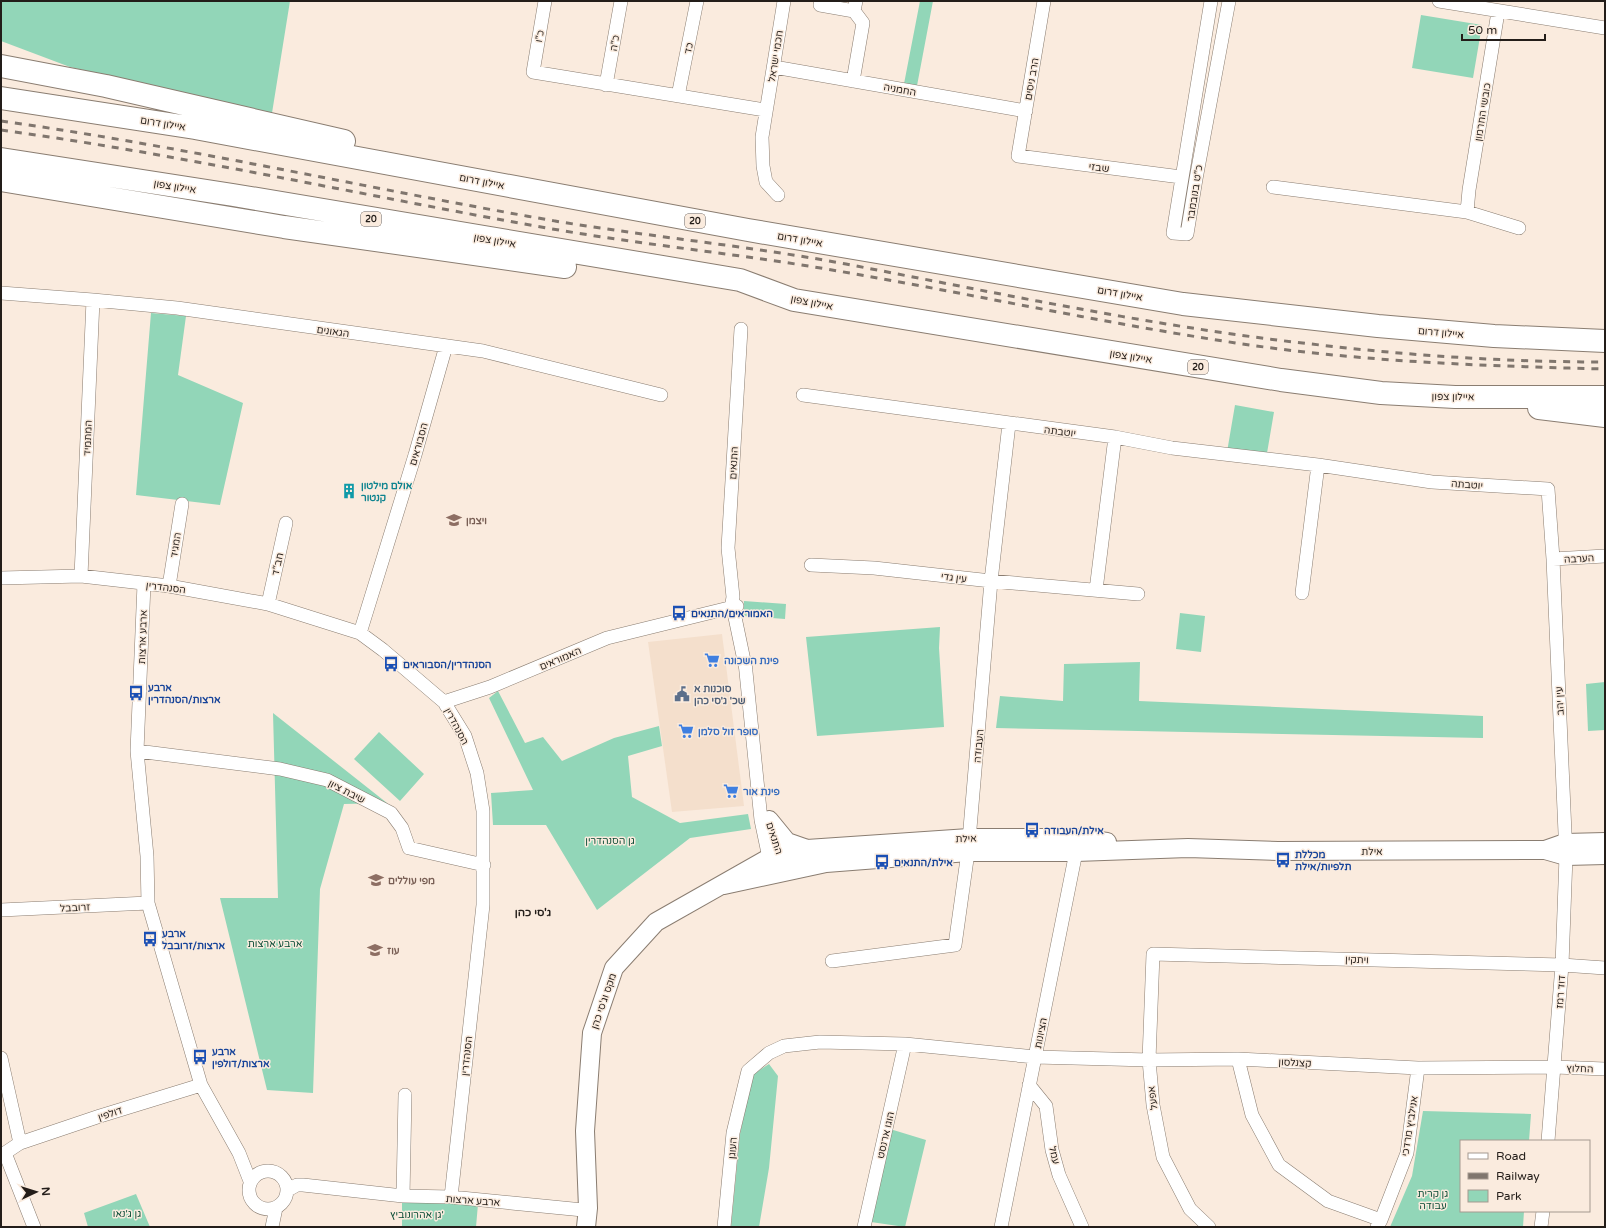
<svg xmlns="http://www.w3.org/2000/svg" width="1606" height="1228" viewBox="0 0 1606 1228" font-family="'Varela Round','Noto Sans Hebrew',sans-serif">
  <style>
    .built { fill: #f4dfcc }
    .green { fill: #92d6b8 }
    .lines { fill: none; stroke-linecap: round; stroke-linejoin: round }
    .street-casing { stroke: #8a7d71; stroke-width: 14 }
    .secondary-casing { stroke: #8a7d71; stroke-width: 20 }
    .highway-casing { stroke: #8a7d71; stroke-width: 24 }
    .street { stroke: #fff; stroke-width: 13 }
    .secondary { stroke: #fff; stroke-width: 18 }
    .highway { stroke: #fff; stroke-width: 22 }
    .rail { stroke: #80766e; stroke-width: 3; stroke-dasharray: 7 7; stroke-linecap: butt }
    .labels { text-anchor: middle; stroke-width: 3; stroke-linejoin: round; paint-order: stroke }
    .shield { fill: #faebde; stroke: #645b54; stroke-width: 1 }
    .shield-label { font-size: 9px; font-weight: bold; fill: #231d19 }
    .street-label { font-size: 10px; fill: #231d19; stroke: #faebde }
    .culture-label { font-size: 10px; font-weight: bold; fill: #0d838f; stroke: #faebde; text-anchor: start }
    .education-label { font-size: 10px; font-weight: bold; fill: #785e54; stroke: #faebde; text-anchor: start }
    .transit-label { font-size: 10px; font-weight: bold; fill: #164399; stroke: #faebde; text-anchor: start }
    .shop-label { font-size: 10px; font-weight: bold; fill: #366cbe; stroke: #faebde; text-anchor: start }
    .service-label { font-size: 10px; font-weight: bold; fill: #4e5e75; stroke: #faebde; text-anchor: start }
    .park-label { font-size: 10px; fill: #074a34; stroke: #faebde }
    .neighbourhood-label { font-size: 11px; font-weight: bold; fill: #231d19; stroke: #faebde }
  </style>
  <rect width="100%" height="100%" fill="#faebde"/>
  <!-- built -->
  <path class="built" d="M 722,634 L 744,806 L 672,812 L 648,642 Z"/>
  <!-- green -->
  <path class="green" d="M 1,1 L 290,1 L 272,113 L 70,67 L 1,41 Z
    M 920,1 L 933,1 L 916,91 L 903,89 Z
    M 1421,15 L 1482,25 L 1473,78 L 1412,68 Z
    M 151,313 L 186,316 L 178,375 L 243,403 L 220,505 L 136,495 Z
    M 1235,405 L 1274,412 L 1266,459 L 1227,452 Z
    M 744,601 L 786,604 L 785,619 L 743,616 Z
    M 1180,613 L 1205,616 L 1201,652 L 1176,649 Z
    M 940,627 L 939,648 L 944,727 L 817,736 L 806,637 Z
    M 1140,662 L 1139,701 L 1483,716 L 1483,738 L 996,728 L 1000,696 L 1063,701 L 1064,664 Z
    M 1605,682 L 1605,730 L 1588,731 L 1586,684 Z
    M 498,691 L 525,743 L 543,737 L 562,761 L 614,738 L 659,726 L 662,746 L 628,756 L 632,797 L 680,823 L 748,814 L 751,829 L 690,838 L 597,910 L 546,825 L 493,825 L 491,793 L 533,790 L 489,698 Z
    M 273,713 L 387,803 L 344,804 L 320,889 L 313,1093 L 267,1090 L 220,898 L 278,898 Z
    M 379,732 L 424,774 L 400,801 L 354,759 Z
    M 769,1064 L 778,1076 L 769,1168 L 759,1227 L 731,1227 L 740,1134 L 752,1075 Z
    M 1423,1111 L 1531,1114 L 1529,1141 L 1461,1141 L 1461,1211 L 1524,1211 L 1523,1227 L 1390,1227 L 1412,1176 Z
    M 890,1129 L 926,1140 L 905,1227 L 871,1222 Z
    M 136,1194 L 150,1227 L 88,1227 L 84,1213 Z
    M 402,1201 L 478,1204 L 476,1227 L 402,1227 Z"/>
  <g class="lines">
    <!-- street casing -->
    <g class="street-casing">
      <path id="street" d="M 545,1 L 533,72 L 765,110
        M 821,1 L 820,5 L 854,11
        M 1044,1 L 1018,156 L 1181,177
        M 1211,1 L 1173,233 L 1187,234 L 1196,179 L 1229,1
        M 1439,1 L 1605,28
        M 774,67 L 1026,111
        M 853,81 L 863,23 L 854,11 L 856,1
        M 606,85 L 621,1
        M 678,96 L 697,1
        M 1273,187 L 1467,212 L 1519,228
        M 778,195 L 766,182 L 763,166 L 762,137 L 784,1
        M 1467,212 L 1469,190 L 1498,12
        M 1,293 L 93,300 L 177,308 L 483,351 L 661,395
        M 741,329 L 728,548 L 733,597 L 732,603 L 746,670
        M 803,395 L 1115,437 L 1172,448 L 1318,465 L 1432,482 L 1548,489 L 1553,559 L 1566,856 L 1562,965 L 1548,1141
        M 1553,559 L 1605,556
        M 811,565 L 874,568 L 991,581 L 1138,594
        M 81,576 L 93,300
        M 1,578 L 81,576 L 169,586 L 268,604 L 360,633 L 383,650 L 444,702 L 465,736 L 477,773 L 483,811 L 483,905 L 451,1197
        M 144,584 L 137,751 L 147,856 L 148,903 L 201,1085 L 239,1153 L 250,1181
        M 169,586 L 182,504
        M 1096,590 L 1115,437
        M 1302,593 L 1318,465
        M 268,604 L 286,523
        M 360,633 L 415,455 L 446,346
        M 745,662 L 761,820 L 769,858 L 775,864
        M 444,702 L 490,687 L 607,638 L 737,606
        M 137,751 L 280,769 L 327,780 L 391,813 L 402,828 L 409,848 L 484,865
        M 1,910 L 148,903
        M 832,961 L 955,945 L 968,852 L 991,581 L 1009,424
        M 1,1058 L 20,1143
        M 1238,1059 L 1252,1115 L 1279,1165 L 1328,1201 L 1381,1220
        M 1029,1085 L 1046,1106 L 1052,1150 L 1059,1175 L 1082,1227
        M249 1190a19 19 0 1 1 38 0a19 19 0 1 1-38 0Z
        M 288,1190 L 297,1185 L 303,1185 L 403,1196 L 451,1197 L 583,1210 L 588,1208
        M 403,1196 L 405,1095
        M 34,1227 L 5,1153 L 20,1143 L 100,1116 L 201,1085
        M 272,1227 L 276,1208
        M 724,1227 L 733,1133 L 748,1071 L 769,1053 L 784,1046 L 820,1042 L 905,1044 L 1035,1057 L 1149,1060 L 1238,1059 L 1418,1068 L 1555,1067 L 1605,1069
        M 864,1227 L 905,1044
        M 1001,1227 L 1076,852 L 1076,844
        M 1209,1227 L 1190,1209 L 1163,1157 L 1153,1105 L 1149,1060 L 1153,954 L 1562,965 L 1605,968
        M 1377,1227 L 1381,1220 L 1407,1153 L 1418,1068
        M 1541,1227 L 1543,1211"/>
    </g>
    <!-- secondary casing -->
    <g class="secondary-casing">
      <path id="secondary" d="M 769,820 L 787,842 L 807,849
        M 1545,850 L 1565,843 L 1605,842
        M 724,885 L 826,863 L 968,852 L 1076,852 L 1188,848 L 1278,851 L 1545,850 L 1566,856 L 1605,855
        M 586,1227 L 588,1208 L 585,1131 L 592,1033 L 614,968 L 656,922 L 769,858 L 807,849 L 969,838 L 1076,838 L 1107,842"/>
    </g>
    <!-- highway casing -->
    <g class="highway-casing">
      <path id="highway" d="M 1,66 L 106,86 L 344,141
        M 1,98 L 195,128 L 748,230 L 1183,304 L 1378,326 L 1494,336 L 1605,341
        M 1,159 L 233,195 L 740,280 L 794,300 L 1281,380 L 1381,393 L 1455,397 L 1605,397
        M 1,180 L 284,227 L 565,267
        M 1539,408 L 1605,416"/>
    </g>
    <!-- street -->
    <use href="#street" class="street"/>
    <!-- secondary -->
    <use href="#secondary" class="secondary"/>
    <!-- highway -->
    <use href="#highway" class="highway"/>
    <!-- rail -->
    <path class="rail" d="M 1,121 C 187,147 370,189 555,221 C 652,237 749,246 846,264 C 1003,294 1161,328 1320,345 C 1415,356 1510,362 1605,362
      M 1,130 C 184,155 365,196 547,228 C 643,245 741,254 838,271 C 966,293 1094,321 1223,341 C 1349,361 1477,366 1605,369"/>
  </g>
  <!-- icons -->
  <defs>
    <g id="building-bare" transform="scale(1.2)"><path d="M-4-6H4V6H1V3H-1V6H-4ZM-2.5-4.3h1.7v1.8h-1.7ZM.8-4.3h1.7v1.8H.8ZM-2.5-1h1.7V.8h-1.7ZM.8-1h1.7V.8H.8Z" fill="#0f9aa8" stroke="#faebde" stroke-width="2.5" paint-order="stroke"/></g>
    <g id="school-bare" transform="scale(1.2)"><path d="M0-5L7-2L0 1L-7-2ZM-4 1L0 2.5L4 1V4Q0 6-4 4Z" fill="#8d6e63" stroke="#faebde" stroke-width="2.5" paint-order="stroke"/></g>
    <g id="bus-bare" transform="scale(1.2)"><path d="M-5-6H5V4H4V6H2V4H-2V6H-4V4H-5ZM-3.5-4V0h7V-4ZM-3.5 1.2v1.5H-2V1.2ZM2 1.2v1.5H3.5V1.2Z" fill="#1a4fb4" stroke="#faebde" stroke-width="2.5" paint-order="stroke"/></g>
    <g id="supermarket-bare" transform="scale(1.2)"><path d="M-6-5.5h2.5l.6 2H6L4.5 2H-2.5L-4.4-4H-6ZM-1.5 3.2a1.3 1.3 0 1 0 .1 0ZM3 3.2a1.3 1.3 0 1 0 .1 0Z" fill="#3f7fe0" stroke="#faebde" stroke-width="2.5" paint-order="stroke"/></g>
    <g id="civic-bare" transform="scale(1.2)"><path d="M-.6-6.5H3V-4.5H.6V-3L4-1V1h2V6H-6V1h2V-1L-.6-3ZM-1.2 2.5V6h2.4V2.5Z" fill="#5c6f8a" stroke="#faebde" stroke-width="2.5" paint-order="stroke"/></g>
  </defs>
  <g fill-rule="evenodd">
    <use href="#building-bare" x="349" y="491"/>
    <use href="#school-bare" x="454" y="520"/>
    <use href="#bus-bare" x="679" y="613"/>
    <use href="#supermarket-bare" x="712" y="660"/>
    <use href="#bus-bare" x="391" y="664"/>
    <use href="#bus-bare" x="136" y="693"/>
    <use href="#civic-bare" x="682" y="694"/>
    <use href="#supermarket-bare" x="686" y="731"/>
    <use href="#supermarket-bare" x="731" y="791"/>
    <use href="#bus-bare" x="1032" y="830"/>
    <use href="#bus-bare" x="1283" y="860"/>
    <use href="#bus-bare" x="882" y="862"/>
    <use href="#school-bare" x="376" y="880"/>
    <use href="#bus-bare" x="150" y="939"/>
    <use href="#school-bare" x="375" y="950"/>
    <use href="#bus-bare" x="200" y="1057"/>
  </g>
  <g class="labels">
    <!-- shield labels -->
    <g class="shield">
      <rect x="361" y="212" width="20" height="14" rx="3"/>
      <rect x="685" y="214" width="20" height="14" rx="3"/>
      <rect x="1188" y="360" width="20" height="14" rx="3"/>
    </g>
    <g class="shield-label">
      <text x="371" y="222">20</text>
      <text x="695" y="224">20</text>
      <text x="1198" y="370">20</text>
    </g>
    <!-- street labels -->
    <g class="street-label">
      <text transform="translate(539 36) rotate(-80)" y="4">כ"ו</text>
      <text transform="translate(614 43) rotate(-80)" y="4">כ"ה</text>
      <text transform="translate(688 48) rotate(-79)" y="4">כד</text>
      <text transform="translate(775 56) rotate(-81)" y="4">חכמי ישראל</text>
      <text transform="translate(1031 79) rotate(-80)" y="4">הרב ניסים</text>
      <text transform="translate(900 89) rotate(10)" y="4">החמניה</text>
      <text transform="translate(1482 112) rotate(-81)" y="4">כובשי החרמון</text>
      <text transform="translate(163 123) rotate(9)" y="4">איילון דרום</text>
      <text transform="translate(1099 167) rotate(7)" y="4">שבזי</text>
      <text transform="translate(482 181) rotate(11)" y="4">איילון דרום</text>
      <text transform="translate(175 186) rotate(9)" y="4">איילון צפון</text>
      <text transform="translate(1194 193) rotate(-81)" y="4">כ"ט בנובמבר</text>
      <text transform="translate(800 239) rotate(10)" y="4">איילון דרום</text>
      <text transform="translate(495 240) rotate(10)" y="4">איילון צפון</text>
      <text transform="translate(1120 293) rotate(10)" y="4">איילון דרום</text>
      <text transform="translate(812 302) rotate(11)" y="4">איילון צפון</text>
      <text transform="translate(333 331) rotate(8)" y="4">הגאונים</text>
      <text transform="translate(1441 332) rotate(5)" y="4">איילון דרום</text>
      <text transform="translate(1131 356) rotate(9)" y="4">איילון צפון</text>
      <text transform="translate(1453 396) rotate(1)" y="4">איילון צפון</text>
      <text transform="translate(1060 431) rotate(7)" y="4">יוטבתה</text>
      <text transform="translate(87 438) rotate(-88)" y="4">המתמיד</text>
      <text transform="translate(418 444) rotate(-74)" y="4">הסבוראים</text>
      <text transform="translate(733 463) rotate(-87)" y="4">התנאים</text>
      <text transform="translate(1467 484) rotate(4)" y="4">יוטבתה</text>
      <text transform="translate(175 545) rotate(-81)" y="4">המגיד</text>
      <text transform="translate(1579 558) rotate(-3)" y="4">הערבה</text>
      <text transform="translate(277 564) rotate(-77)" y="4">חב"ד</text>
      <text transform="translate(954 577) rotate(7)" y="4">עין גדי</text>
      <text transform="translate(166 587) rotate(7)" y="4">הסנהדרין</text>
      <text transform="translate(142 637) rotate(-88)" y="4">ארבע ארצות</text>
      <text transform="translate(560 658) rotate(-23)" y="4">האמוראים</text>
      <text transform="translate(1559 701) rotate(-93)" y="4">עין יהב</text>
      <text transform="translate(457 726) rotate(62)" y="4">הסנהדרין</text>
      <text transform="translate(978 746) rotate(-85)" y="4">העבודה</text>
      <text transform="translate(347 791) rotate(27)" y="4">שיבת ציון</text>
      <text transform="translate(775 838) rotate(72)" y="4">התנאים</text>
      <text transform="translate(966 838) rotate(-2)" y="4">אילת</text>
      <text x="1372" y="855">אילת</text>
      <text transform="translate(75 907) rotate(-3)" y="4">זרובבל</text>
      <text transform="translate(1357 959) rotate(2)" y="4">ויתקין</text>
      <text transform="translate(1560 992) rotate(-86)" y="4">דוד רמז</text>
      <text transform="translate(603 1001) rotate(-71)" y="4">מקס וג'סי כהן</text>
      <text transform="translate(1040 1033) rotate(-79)" y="4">הציונות</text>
      <text transform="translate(466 1056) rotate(-84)" y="4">הסנהדרין</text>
      <text transform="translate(1295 1062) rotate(3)" y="4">קצנלסון</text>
      <text transform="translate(1580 1068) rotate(2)" y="4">החלוץ</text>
      <text transform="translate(1152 1098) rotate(-97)" y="4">אפעל</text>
      <text transform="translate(110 1113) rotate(-18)" y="4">דולפין</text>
      <text transform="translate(1409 1126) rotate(-81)" y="4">אנילביץ מרדכי</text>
      <text transform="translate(885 1135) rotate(-77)" y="4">הוגו ארנסט</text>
      <text transform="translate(732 1148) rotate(-85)" y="4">העוגן</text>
      <text transform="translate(1055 1155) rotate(76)" y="4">עמל</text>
      <text transform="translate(473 1200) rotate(4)" y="4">ארבע ארצות</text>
    </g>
    <!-- culture labels -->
    <g class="culture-label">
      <text x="361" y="489">אולם מילטון<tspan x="361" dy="12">קנטור</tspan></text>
    </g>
    <!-- education labels -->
    <g class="education-label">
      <text x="466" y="524">ויצמן</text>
      <text x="388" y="884">מפי עוללים</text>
      <text x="387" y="954">עוז</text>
    </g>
    <!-- transit labels -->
    <g class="transit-label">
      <text x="691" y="617">האמוראים/התנאים</text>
      <text x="403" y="668">הסנהדרין/הסבוראים</text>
      <text x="148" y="691">ארבע<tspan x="148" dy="12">ארצות/הסנהדרין</tspan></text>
      <text x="1044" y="834">אילת/העבודה</text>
      <text x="1295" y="858">מכללת<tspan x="1295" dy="12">תלפיות/אילת</tspan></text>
      <text x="894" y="866">אילת/התנאים</text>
      <text x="162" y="937">ארבע<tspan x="162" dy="12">ארצות/זרובבל</tspan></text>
      <text x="212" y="1055">ארבע<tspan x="212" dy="12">ארצות/דולפין</tspan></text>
    </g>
    <!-- shop labels -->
    <g class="shop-label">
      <text x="724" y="664">פינת השכונה</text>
      <text x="698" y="735">סופר זול סלמן</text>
      <text x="743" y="795">פינת אור</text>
    </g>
    <!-- service labels -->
    <g class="service-label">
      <text x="694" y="692">סוכנות א<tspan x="694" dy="12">שכ' ג'סי כהן</tspan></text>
    </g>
    <!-- park labels -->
    <g class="park-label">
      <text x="610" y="844">גן הסנהדרין</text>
      <text x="275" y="947">ארבע ארצות</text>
      <text x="1433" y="1197">גן קרית<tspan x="1433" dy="12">עבודה</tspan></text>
      <text x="127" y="1217">גן ג'נאו</text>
      <text x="417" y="1218">גן אהרונוביץ'</text>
    </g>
    <!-- neighbourhood labels -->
    <g class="neighbourhood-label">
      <text x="533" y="916">ג'סי כהן</text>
    </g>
  </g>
  <!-- border -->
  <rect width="1606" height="1228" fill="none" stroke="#231d19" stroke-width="4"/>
  <!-- legend -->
  <rect x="1460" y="1140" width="130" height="72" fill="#faebde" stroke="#a4998f"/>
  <rect x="1468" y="1153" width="20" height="6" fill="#ffffff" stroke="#a4998f"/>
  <text x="1496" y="1160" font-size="12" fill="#231d19">Road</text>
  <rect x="1468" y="1173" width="20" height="6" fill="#80766e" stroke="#a4998f"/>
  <text x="1496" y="1180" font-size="12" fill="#231d19">Railway</text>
  <rect x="1468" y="1190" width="20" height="12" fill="#92d6b8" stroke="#a4998f"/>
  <text x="1496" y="1200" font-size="12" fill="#231d19">Park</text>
  <!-- north arrow -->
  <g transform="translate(36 1192) rotate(86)" stroke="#faebde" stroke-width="3" paint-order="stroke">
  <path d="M0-3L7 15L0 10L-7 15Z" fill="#231d19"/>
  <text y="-6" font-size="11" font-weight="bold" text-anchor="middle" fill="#231d19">N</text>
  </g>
  <!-- scale -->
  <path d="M1462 34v6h83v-6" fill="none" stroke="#231d19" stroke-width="2"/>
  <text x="1468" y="34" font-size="12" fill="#231d19" stroke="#faebde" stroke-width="3" paint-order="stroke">50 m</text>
</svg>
